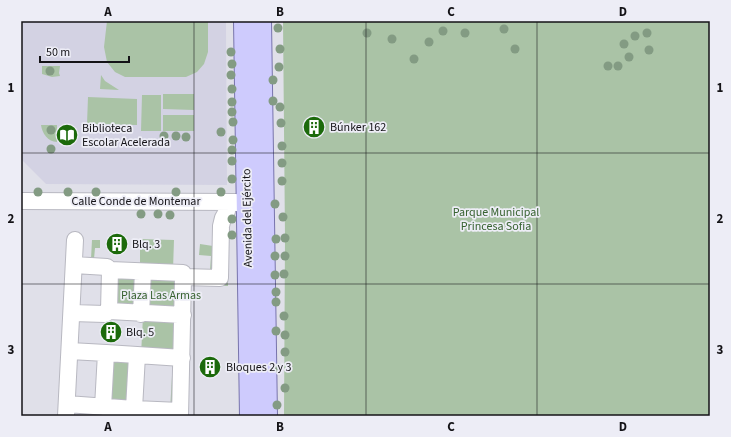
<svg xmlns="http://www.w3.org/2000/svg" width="731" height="437" viewBox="0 0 731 437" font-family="'Source Sans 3',sans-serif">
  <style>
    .built { fill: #d3d2e3 }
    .green { fill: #aac3a6 }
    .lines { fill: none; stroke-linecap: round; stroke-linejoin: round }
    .minor-casing { stroke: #b8b8c1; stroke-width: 18 }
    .major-casing { stroke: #7874ac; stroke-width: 22 }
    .minor { stroke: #fff; stroke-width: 16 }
    .major { stroke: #cecbfd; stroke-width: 20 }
    .tree { fill: #839b83 }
    .grid { fill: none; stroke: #141317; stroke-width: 1; stroke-opacity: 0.55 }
    .labels { text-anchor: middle; stroke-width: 3.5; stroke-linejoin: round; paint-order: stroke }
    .poi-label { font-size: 12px; fill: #141317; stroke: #ededf6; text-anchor: start }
    .street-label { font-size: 12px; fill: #141317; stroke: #ededf6 }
    .park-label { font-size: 12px; fill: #376230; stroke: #ededf6 }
    .neatline { fill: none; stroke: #141317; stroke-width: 1.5 }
    .grid-label { font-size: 13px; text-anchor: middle; font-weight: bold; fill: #141317 }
  </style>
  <rect width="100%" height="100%" fill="#e0e0e9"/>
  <!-- built -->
  <path class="built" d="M 21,21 L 226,21 L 227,185 L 46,184 L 21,159 Z"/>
  <!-- green -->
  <path class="green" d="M 107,21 L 208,21 L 208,52 L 204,64 L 197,72 L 186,77 L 125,77 L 115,72 L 107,62 L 104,47 Z
    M 283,21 L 710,21 L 710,416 L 284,416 L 285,238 Z
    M 42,66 L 60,66 L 59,73 L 60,76 L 52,77 L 42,74 Z
    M 101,75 L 105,81 L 119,90 L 100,89 Z
    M 163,94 L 194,94 L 194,110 L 163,109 Z
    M 142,95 L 161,95 L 161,131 L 141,131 Z
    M 88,97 L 137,99 L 137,125 L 87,124 Z
    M 163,115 L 194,115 L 194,131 L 163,131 Z
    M 41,125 L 57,125 L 57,142 C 48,142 42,133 41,125 Z
    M 227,205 L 228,286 L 190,286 L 186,416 L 170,411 L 173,358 L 141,355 L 143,316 L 105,314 L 107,267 L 140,268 L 140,239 L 174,240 L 173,270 L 203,273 L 203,269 L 210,270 L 211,256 L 199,255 L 200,244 L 213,246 L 214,216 L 223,215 Z
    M 92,240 L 100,240 L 100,248 L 95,248 L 94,259 L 91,259 Z
    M 108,355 L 135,357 L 131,404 L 105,402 Z"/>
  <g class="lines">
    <!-- minor casing -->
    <g class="minor-casing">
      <path id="minor" d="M 21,201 L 236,202 L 241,204 L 247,210
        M 110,270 L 183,273 L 183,277
        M 109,311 L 183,315
        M 72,313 L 105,314 L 109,311 L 110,270 L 107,267 L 74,265
        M 141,314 L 143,272
        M 70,351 L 106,353
        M 137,355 L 182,358
        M 67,404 L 134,409 L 137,355 L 106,353 L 103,407
        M 134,409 L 180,411
        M 66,416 L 75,240
        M 180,416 L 183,277 L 220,278 L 221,226 L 223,218 L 227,211"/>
    </g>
    <!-- major casing -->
    <g class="major-casing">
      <path id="major" d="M 244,21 L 250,416
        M 261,21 L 267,416"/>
    </g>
    <!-- minor -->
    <use href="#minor" class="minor"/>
    <!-- major -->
    <use href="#major" class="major"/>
  </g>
  <!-- trees -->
  <g class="tree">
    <circle cx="278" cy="28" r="4.5"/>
    <circle cx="504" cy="29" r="4.5"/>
    <circle cx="443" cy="31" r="4.5"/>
    <circle cx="367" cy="33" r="4.5"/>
    <circle cx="465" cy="33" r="4.5"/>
    <circle cx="647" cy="33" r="4.5"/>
    <circle cx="635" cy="36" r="4.5"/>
    <circle cx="392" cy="39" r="4.5"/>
    <circle cx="429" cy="42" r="4.5"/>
    <circle cx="624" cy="44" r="4.5"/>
    <circle cx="280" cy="49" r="4.5"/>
    <circle cx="515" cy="49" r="4.5"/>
    <circle cx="649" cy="50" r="4.5"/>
    <circle cx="231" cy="52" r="4.5"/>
    <circle cx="629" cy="57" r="4.5"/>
    <circle cx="414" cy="59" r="4.5"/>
    <circle cx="232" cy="64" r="4.5"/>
    <circle cx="608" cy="66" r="4.5"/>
    <circle cx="618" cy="66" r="4.5"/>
    <circle cx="279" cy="67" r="4.5"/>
    <circle cx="50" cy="71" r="4.5"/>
    <circle cx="231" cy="75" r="4.5"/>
    <circle cx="273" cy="80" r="4.5"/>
    <circle cx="232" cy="89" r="4.5"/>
    <circle cx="273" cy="101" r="4.5"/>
    <circle cx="232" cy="102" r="4.5"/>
    <circle cx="280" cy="107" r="4.5"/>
    <circle cx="232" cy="112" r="4.5"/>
    <circle cx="233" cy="122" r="4.5"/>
    <circle cx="281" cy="123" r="4.5"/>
    <circle cx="51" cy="130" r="4.5"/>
    <circle cx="221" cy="132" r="4.5"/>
    <circle cx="164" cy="136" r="4.5"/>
    <circle cx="176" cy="136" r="4.5"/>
    <circle cx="186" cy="137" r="4.5"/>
    <circle cx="233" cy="140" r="4.5"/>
    <circle cx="282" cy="146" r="4.5"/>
    <circle cx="51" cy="149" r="4.5"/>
    <circle cx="232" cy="150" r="4.5"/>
    <circle cx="232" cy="161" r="4.5"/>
    <circle cx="282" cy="163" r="4.5"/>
    <circle cx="232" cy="179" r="4.5"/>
    <circle cx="282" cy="181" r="4.5"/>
    <circle cx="38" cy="192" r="4.5"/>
    <circle cx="68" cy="192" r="4.5"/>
    <circle cx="96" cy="192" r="4.5"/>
    <circle cx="176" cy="192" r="4.5"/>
    <circle cx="221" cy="192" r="4.5"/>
    <circle cx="275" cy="204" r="4.5"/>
    <circle cx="141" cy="214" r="4.5"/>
    <circle cx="158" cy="214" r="4.5"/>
    <circle cx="170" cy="215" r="4.5"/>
    <circle cx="283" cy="217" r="4.5"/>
    <circle cx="232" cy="219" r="4.5"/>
    <circle cx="232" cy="235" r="4.5"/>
    <circle cx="285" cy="238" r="4.5"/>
    <circle cx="276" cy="239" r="4.5"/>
    <circle cx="275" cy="256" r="4.5"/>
    <circle cx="285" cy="256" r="4.5"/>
    <circle cx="284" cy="274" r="4.5"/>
    <circle cx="275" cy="275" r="4.5"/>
    <circle cx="276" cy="292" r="4.5"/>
    <circle cx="276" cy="302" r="4.5"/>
    <circle cx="284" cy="316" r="4.5"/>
    <circle cx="276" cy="331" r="4.5"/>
    <circle cx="285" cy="335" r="4.5"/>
    <circle cx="285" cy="352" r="4.5"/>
    <circle cx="278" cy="368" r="4.5"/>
    <circle cx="285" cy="388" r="4.5"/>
    <circle cx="277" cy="405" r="4.5"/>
  </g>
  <!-- grid -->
  <path class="grid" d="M 194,21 L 194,416M 366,21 L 366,416M 537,21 L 537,416M 21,153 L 710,153M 21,284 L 710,284"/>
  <!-- icons -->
  <defs>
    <g id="building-disc" transform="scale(1.15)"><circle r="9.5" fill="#1c6a0b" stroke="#ededf6"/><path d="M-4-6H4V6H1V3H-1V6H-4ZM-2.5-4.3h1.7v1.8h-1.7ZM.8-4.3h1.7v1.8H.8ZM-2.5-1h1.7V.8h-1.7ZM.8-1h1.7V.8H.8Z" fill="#fff"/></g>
    <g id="library-disc" transform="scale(1.15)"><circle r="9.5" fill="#1c6a0b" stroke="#ededf6"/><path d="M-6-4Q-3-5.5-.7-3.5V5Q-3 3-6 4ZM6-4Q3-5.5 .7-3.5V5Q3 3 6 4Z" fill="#fff"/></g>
  </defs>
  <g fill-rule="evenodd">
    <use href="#building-disc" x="314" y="127"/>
    <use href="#library-disc" x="67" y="135"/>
    <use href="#building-disc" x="117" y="244"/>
    <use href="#building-disc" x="111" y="332"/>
    <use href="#building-disc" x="210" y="367"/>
  </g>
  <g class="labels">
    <!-- poi labels -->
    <g class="poi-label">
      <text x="330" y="131">Búnker 162</text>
      <text x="82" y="132">Biblioteca<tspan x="82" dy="14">Escolar Acelerada</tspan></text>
      <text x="132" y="248">Blq. 3</text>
      <text x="126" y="336">Blq. 5</text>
      <text x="226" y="371">Bloques 2 y 3</text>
    </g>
    <!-- street labels -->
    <g class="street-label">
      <text x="136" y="205">Calle Conde de Montemar</text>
      <text transform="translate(247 218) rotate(-91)" y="4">Avenida del Ejército</text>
    </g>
    <!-- park labels -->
    <g class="park-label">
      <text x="496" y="216">Parque Municipal<tspan x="496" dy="14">Princesa Sofia</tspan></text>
      <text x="161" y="299">Plaza Las Armas</text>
    </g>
  </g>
  <!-- border -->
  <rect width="731" height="437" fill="none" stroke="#ededf6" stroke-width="44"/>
  <!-- scale -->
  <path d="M40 56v6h89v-6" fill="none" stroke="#141317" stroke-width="2"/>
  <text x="46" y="56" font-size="12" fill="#141317" stroke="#ededf6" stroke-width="3" paint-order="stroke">50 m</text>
  <rect x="22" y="22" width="687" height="393" class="neatline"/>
  <g class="grid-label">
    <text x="108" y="16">A</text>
    <text x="280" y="16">B</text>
    <text x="451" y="16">C</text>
    <text x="623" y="16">D</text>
    <text x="11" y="92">1</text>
    <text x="720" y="92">1</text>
    <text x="11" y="223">2</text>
    <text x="720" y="223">2</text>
    <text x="11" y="354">3</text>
    <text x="720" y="354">3</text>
    <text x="108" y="431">A</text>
    <text x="280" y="431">B</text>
    <text x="451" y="431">C</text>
    <text x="623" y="431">D</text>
  </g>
</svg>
